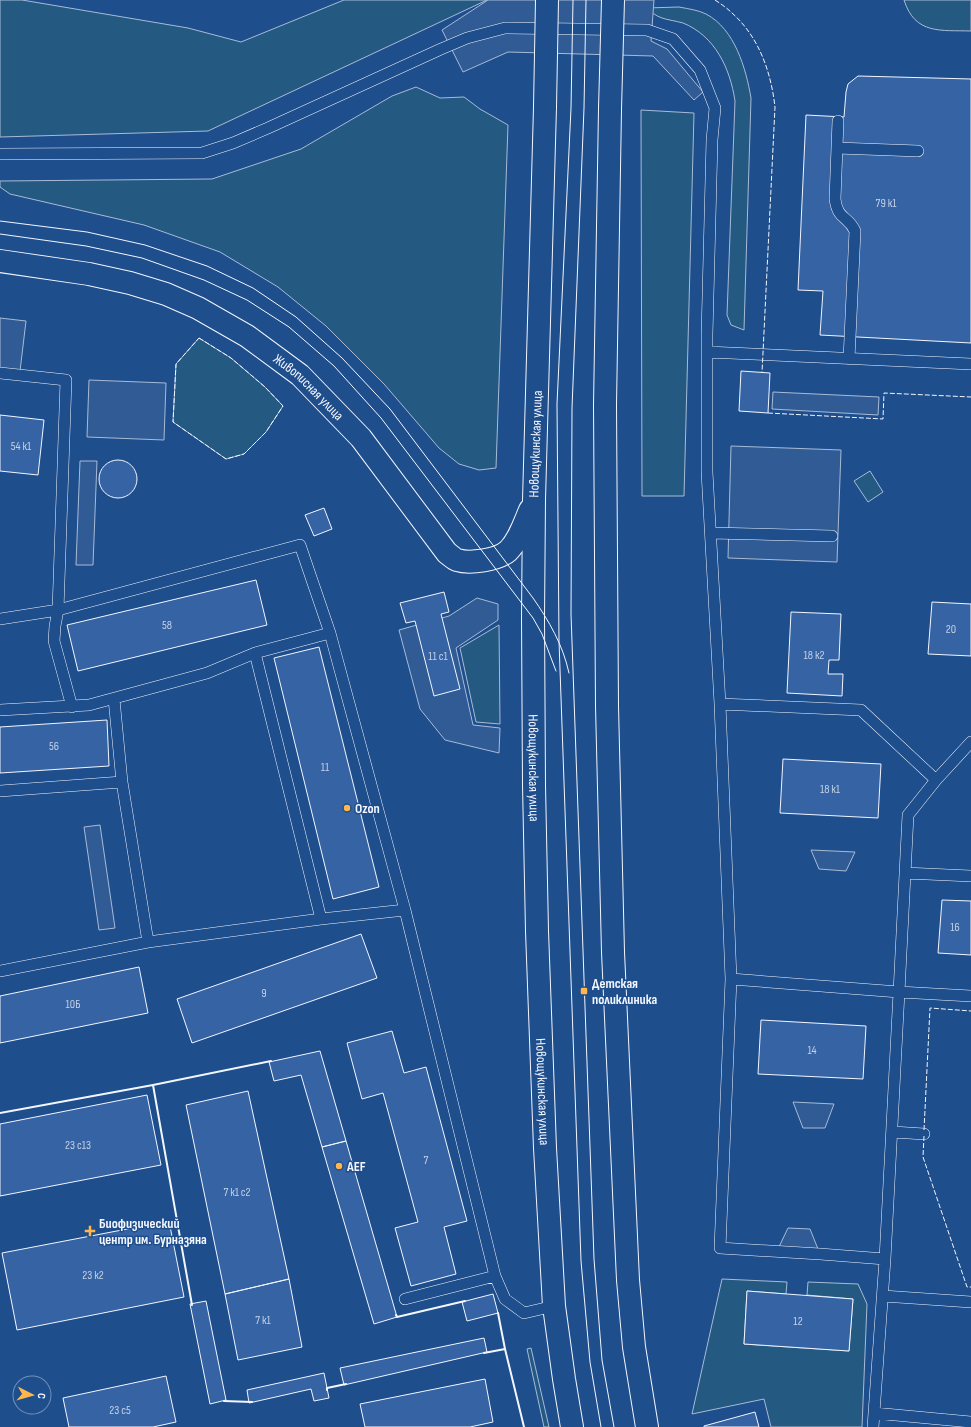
<svg xmlns="http://www.w3.org/2000/svg" width="971" height="1427" viewBox="0 0 971 1427" font-family="'Sofia Sans Condensed',sans-serif">
  <style>
    .green { fill: #245a82; stroke: #a8bbd7 }
    .parking { fill: #305b95; stroke: #a8bbd7 }
    .building { fill: #3563a3; stroke: #f2f6ff }
    .lines { fill: none; stroke-linecap: round; stroke-linejoin: round }
    .lane-casing { stroke: #f2f6ff; stroke-width: 12 }
    .secondary-casing { stroke: #f2f6ff; stroke-width: 24 }
    .lane { stroke: #1f4e8c; stroke-width: 11 }
    .secondary { stroke: #1f4e8c; stroke-width: 22 }
    .tram { stroke: #f2f6ff; stroke-width: 1 }
    .secondary-bridge-casing { stroke: #f2f6ff; stroke-width: 24; stroke-linecap: butt }
    .secondary-bridge { stroke: #1f4e8c; stroke-width: 22 }
    .fence { stroke: #f2f6ff; stroke-width: 1; stroke-dasharray: 5 2; stroke-linecap: butt }
    .wall { stroke: #f2f6ff; stroke-width: 2 }
    .poi-dot { fill: #ffb74d; stroke: #1f4e8c; stroke-width: 1.5 }
    .labels { text-anchor: middle; stroke-width: 3; stroke-linejoin: round; paint-order: stroke }
    .number-label { font-size: 12px; fill: #c3d1e8 }
    .street-label { font-size: 14px; fill: #f2f6ff; stroke: #1f4e8c }
    .poi-label { font-size: 14px; font-weight: bold; fill: #f2f6ff; stroke: #1f4e8c; text-anchor: start }
  </style>
  <rect width="100%" height="100%" fill="#1f4e8c"/>
  <!-- green -->
  <path class="green" d="M 0,0 L 22,0 L 188,28 L 241,42 L 344,0 L 487,0 L 208,131 L 0,137 Z
    M 904,0 L 971,0 L 971,31 C 941,30 915,35 904,0 Z
    M 679,7 C 689,9 698,10 706,14 C 735,29 746,69 751,98 L 744,330 L 731,325 L 727,315 L 735,101 C 730,68 715,36 683,23 C 676,21 668,20 662,18 C 656,16 651,12 646,8 Z
    M 416,87 L 440,98 L 464,97 L 480,109 L 508,125 L 496,468 L 479,470 L 459,464 L 439,448 L 384,384 L 326,326 L 278,287 L 220,252 L 144,225 L 10,194 L 0,187 L 0,181 L 212,179 L 301,149 L 392,96 Z
    M 641,110 L 694,113 L 684,496 L 642,496 Z
    M 199,338 L 231,358 L 265,387 L 283,406 L 266,432 L 244,454 L 226,459 L 173,422 L 176,364 Z
    M 870,471 L 883,492 L 868,502 L 854,481 Z
    M 499,625 L 500,724 L 476,722 L 460,648 Z
    M 722,1279 L 787,1282 L 786,1294 L 747,1291 L 744,1344 L 849,1351 L 853,1299 L 807,1295 L 808,1282 L 858,1284 L 867,1304 L 862,1427 L 771,1427 L 764,1399 L 692,1414 Z
    M 531,1348 L 549,1427 L 544,1427 L 527,1349 Z"/>
  <!-- parking -->
  <path class="parking" d="M 488,0 L 654,0 L 651,41 L 667,49 L 703,92 L 694,100 L 653,56 L 508,52 L 463,72 L 442,30 Z
    M 0,318 L 26,321 L 20,371 L 0,369 Z
    M 89,380 L 166,383 L 164,440 L 87,437 Z
    M 773,392 L 879,397 L 878,415 L 772,409 Z
    M 731,446 L 841,450 L 837,562 L 728,558 Z
    M 80,461 L 97,461 L 93,565 L 76,565 Z
    M 477,598 L 498,604 L 498,620 L 456,648 L 473,725 L 500,728 L 499,753 L 445,740 L 420,709 L 399,630 L 449,616 Z
    M 100,825 L 115,928 L 99,930 L 84,827 Z
    M 811,850 L 855,852 L 846,871 L 819,869 Z
    M 793,1102 L 834,1104 L 825,1128 L 803,1128 Z
    M 788,1228 L 810,1229 L 820,1254 L 777,1251 Z"/>
  <!-- building -->
  <path class="building" d="M 858,76 L 971,79 L 971,343 L 820,335 L 823,291 L 798,290 L 806,115 L 844,117 L 846,92 L 848,84 Z
    M 741,371 L 770,373 L 768,413 L 739,411 Z
    M 0,415 L 44,420 L 38,475 L 0,471 Z
    M99 479a19 19 0 1 1 38 0a19 19 0 1 1-38 0Z
    M 324,508 L 332,529 L 314,536 L 305,515 Z
    M 256,580 L 267,625 L 78,671 L 67,625 Z
    M 444,592 L 449,612 L 441,614 L 460,689 L 434,696 L 415,621 L 406,623 L 400,603 Z
    M 932,602 L 971,604 L 971,656 L 928,654 Z
    M 791,612 L 841,614 L 839,660 L 829,660 L 828,674 L 843,674 L 842,696 L 787,693 Z
    M 319,647 L 379,887 L 333,899 L 274,658 Z
    M 107,720 L 109,766 L 0,773 L 0,727 Z
    M 783,759 L 881,764 L 878,818 L 780,813 Z
    M 942,900 L 971,901 L 971,955 L 938,953 Z
    M 361,934 L 377,978 L 192,1043 L 177,999 Z
    M 139,967 L 148,1013 L 0,1043 L 0,996 Z
    M 761,1020 L 866,1026 L 863,1079 L 758,1074 Z
    M 392,1031 L 404,1073 L 426,1067 L 467,1221 L 444,1227 L 456,1274 L 411,1286 L 395,1228 L 418,1222 L 383,1093 L 362,1099 L 347,1043 Z
    M 320,1051 L 346,1141 L 322,1147 L 301,1075 L 274,1081 L 269,1062 Z
    M 248,1091 L 289,1279 L 225,1294 L 186,1105 Z
    M 147,1095 L 161,1165 L 0,1196 L 0,1124 Z
    M 346,1141 L 397,1317 L 374,1324 L 322,1147 Z
    M 169,1221 L 184,1297 L 17,1330 L 2,1253 Z
    M 289,1279 L 302,1347 L 238,1360 L 225,1294 Z
    M 747,1291 L 853,1299 L 849,1351 L 744,1344 Z
    M 493,1294 L 498,1313 L 467,1321 L 462,1302 Z
    M 206,1301 L 226,1400 L 210,1404 L 190,1304 Z
    M 484,1338 L 487,1352 L 344,1385 L 340,1368 Z
    M 324,1373 L 329,1398 L 314,1401 L 311,1389 L 249,1403 L 247,1390 Z
    M 166,1376 L 176,1422 L 153,1427 L 69,1427 L 63,1398 Z
    M 485,1379 L 493,1422 L 470,1427 L 365,1427 L 360,1404 Z
    M 755,1412 L 759,1427 L 704,1427 L 704,1426 Z"/>
  <g class="lines">
    <!-- lane casing -->
    <g class="lane-casing">
      <path id="lane" d="M 838,121 L 835,199 C 838,221 848,215 855,231 L 849,359
        M 837,148 L 918,151
        M 0,154 L 202,153 L 233,143 L 268,128 L 441,49 L 467,38 L 505,28 L 647,30 L 673,39 L 700,70 L 715,108 L 712,140 L 707,335 L 707,472 L 720,704 L 731,979 L 720,1248 L 820,1254 L 885,1259
        M 707,352 L 971,364
        M 0,373 L 66,380 L 58,610 L 55,626 L 54,641 L 72,707
        M 711,533 L 832,536
        M 0,619 L 58,610 L 300,545 L 330,633 L 405,910 L 495,1276 L 405,1299
        M 255,653 L 321,919
        M 114,699 L 122,782
        M 720,704 L 861,710 L 936,780
        M 0,710 L 89,705 L 207,673 L 255,653 L 330,633
        M 0,791 L 122,782 L 148,942
        M 905,873 L 971,876
        M 0,971 L 148,942 L 321,919 L 405,910
        M 731,979 L 899,992 L 908,815 L 936,780 L 971,742
        M 893,1132 L 924,1134
        M 495,1276 L 505,1299 L 524,1313 L 554,1306
        M 883,1296 L 971,1302
        M 874,1413 L 971,1422
        M 873,1427 L 885,1259 L 899,992 L 971,996"/>
    </g>
    <!-- secondary casing -->
    <g class="secondary-casing">
      <g id="secondary">
        <path id="s1" d="M 545,107 L 534,500 L 533,618 L 534,785 L 537,931 L 545,1148 L 554,1306 L 564,1379 L 572,1427"/>
        <path d="M 610,109 L 605,405 L 607,706 L 613,952 L 628,1280 L 634,1347 L 647,1427"/>
        <path id="s2" d="M 0,261 L 89,274 L 130,283 L 166,294 L 198,308 L 247,336 L 300,375 L 361,438 L 447,553 C 450,555 454,559 457,560 C 470,564 498,560 508,551 C 519,540 524,524 530,510"/>
      </g>
    </g>
    <!-- lane -->
    <use href="#lane" class="lane"/>
    <!-- secondary -->
    <use href="#secondary" class="secondary"/>
    <!-- tram -->
    <path class="tram" d="M 573,0 L 571,108 L 557,404 L 559,641 L 581,1261 L 590,1362 L 601,1427
      M 586,0 L 584,108 L 572,408 L 571,614 L 594,1259 L 602,1360 L 614,1427
      M 0,221 L 87,232 L 145,245 L 207,266 L 253,288 L 296,317 L 342,358 L 390,409 L 533,598 C 549,621 563,645 569,673
      M 0,234 L 86,246 L 142,258 L 204,280 L 247,300 L 289,327 L 334,366 L 381,418 L 533,618 L 542,634 L 556,671"/>
    <!-- secondary-bridge casing -->
    <g class="secondary-bridge-casing">
      <path id="secondary-bridge" d="M 545,107 L 547,0
        M 610,109 L 613,0"/>
    </g>
    <!-- secondary-bridge -->
    <use href="#secondary-bridge" class="secondary-bridge"/>
    <!-- fence -->
    <path class="fence" d="M 715,0 C 721,4 727,8 732,13 C 759,37 771,72 775,107 L 762,373
      M 199,338 L 231,358 L 265,387 L 283,406 L 266,432 L 244,454 L 226,459 L 173,422 L 176,364 Z
      M 768,413 L 883,419 L 884,393 L 971,397
      M 924,1130 L 930,1008 L 971,1011
      M 924,1136 L 923,1157 L 967,1287 L 971,1287"/>
    <!-- wall -->
    <path class="wall" d="M 153,1085 L 192,1305
      M 0,1113 L 153,1085 L 271,1061
      M 498,1313 L 505,1349
      M 396,1315 L 397,1317 L 465,1301
      M 484,1353 L 505,1349 L 524,1427
      M 327,1390 L 327,1388 L 346,1384
      M 224,1401 L 252,1402"/>
  </g>
  <!-- markers -->
  <g class="poi-dot">
    <circle cx="347" cy="808" r="4"/>
    <rect x="580" y="987" width="8" height="8" rx="2"/>
    <circle cx="339" cy="1166" r="4"/>
    <path d="M88 1225h4v4h4v4h-4v4h-4v-4h-4v-4h4z"/>
  </g>
  <g class="labels">
    <!-- number labels -->
    <g class="number-label">
      <text x="886" y="207">79 к1</text>
      <text x="21" y="450">54 к1</text>
      <text x="167" y="629">58</text>
      <text x="951" y="633">20</text>
      <text x="814" y="659">18 к2</text>
      <text x="438" y="660">11 с1</text>
      <text x="54" y="750">56</text>
      <text x="325" y="771">11</text>
      <text x="830" y="793">18 к1</text>
      <text x="955" y="931">16</text>
      <text x="264" y="997">9</text>
      <text x="73" y="1008">10Б</text>
      <text x="812" y="1054">14</text>
      <text x="78" y="1149">23 с13</text>
      <text x="426" y="1164">7</text>
      <text x="237" y="1196">7 к1 с2</text>
      <text x="93" y="1279">23 к2</text>
      <text x="263" y="1324">7 к1</text>
      <text x="798" y="1325">12</text>
      <text x="120" y="1414">23 с5</text>
    </g>
    <!-- street labels -->
    <g class="street-label">
      <text dy="5" stroke="none"><textPath href="#s2" startOffset="341">Живописная улица</textPath></text>
      <text transform="translate(535 444) rotate(-88)" y="5">Новощукинская улица</text>
      <text dy="5" stroke="none"><textPath href="#s1" startOffset="661">Новощукинская улица</textPath></text>
      <text dy="5" stroke="none"><textPath href="#s1" startOffset="985">Новощукинская улица</textPath></text>
    </g>
    <!-- poi labels -->
    <g class="poi-label">
      <text x="355" y="813">Ozon</text>
      <text x="592" y="988">Детская<tspan x="592" dy="16">поликлиника</tspan></text>
      <text x="347" y="1171">AEF</text>
      <text x="99" y="1228">Биофизический<tspan x="99" dy="16">центр им. Бурназяна</tspan></text>
    </g>
  </g>
  <!-- north arrow -->
  <g transform="translate(32 1395) rotate(96)"><circle r="19" fill="#1f4e8c" stroke="#7391ba"/>
  <path d="M0-3L7 15L0 10L-7 15Z" fill="#ffb74d"/>
  <text y="-6" font-size="11" font-weight="bold" text-anchor="middle" fill="#f2f6ff">С</text>
  </g>
</svg>
